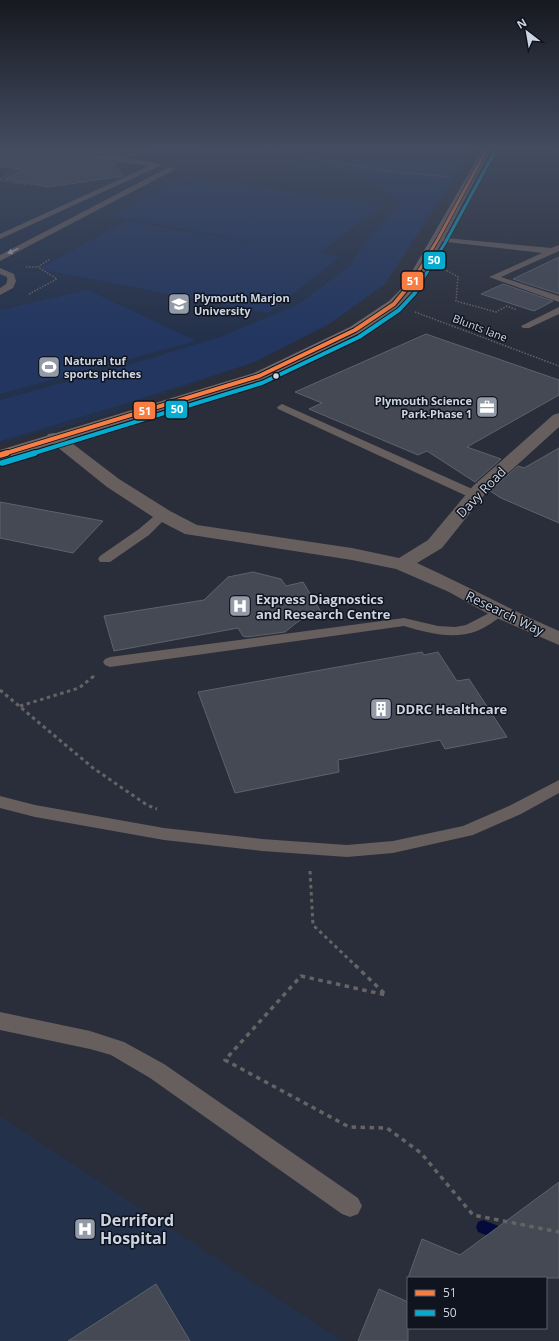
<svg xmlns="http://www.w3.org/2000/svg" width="559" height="1341" viewBox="0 0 559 1341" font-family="'Open Sans',sans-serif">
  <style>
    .built { fill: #24314a }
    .green { fill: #223660 }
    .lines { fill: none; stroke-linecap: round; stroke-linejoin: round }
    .stream { fill: #040b3b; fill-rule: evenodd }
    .building { fill: #444954; stroke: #5d626d }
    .path-far3 { stroke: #666365; stroke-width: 1.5; stroke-dasharray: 1.5 1.5; stroke-linecap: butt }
    .path-far2 { stroke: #666365; stroke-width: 2; stroke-dasharray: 2.5 2.5; stroke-linecap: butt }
    .path-far1 { stroke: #666365; stroke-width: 3; stroke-dasharray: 3.5 3.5; stroke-linecap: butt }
    .path { stroke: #666365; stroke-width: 3.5; stroke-dasharray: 4.5 4.5; stroke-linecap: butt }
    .service { fill: #675e5e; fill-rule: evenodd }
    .minor { fill: #675e5e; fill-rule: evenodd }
    .tertiary { fill: #675e5e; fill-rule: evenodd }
    .primary { fill: #726868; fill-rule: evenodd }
    .bus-1-far2-casing { stroke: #0f141e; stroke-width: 4.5 }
    .bus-1-far1-casing { stroke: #0f141e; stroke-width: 6 }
    .bus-1-casing { stroke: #0f141e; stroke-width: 8 }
    .bus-2-far2-casing { stroke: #0f141e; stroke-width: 4.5 }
    .bus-2-far1-casing { stroke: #0f141e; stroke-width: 6 }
    .bus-2-casing { stroke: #0f141e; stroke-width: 8 }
    .bus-1-far2 { stroke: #f77d43; stroke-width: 3 }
    .bus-1-far1 { stroke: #f77d43; stroke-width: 4 }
    .bus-1 { stroke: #f77d43; stroke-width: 5.5 }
    .bus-2-far2 { stroke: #06acd0; stroke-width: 3 }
    .bus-2-far1 { stroke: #06acd0; stroke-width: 4 }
    .bus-2 { stroke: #06acd0; stroke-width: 5.5 }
    .oneway { fill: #a9abb4 }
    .bus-dot { fill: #cdd5e3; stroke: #0f141e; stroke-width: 1.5 }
    .labels { text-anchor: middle; stroke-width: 3; stroke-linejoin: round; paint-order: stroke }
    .far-poi-label { font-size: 11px; font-weight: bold; fill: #cdd5e3; stroke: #0f141e; text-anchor: start }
    .far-street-label { font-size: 11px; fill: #cdd5e3; stroke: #0f141e }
    .street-label { font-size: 13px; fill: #cdd5e3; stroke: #0f141e }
    .poi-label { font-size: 13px; font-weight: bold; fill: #cdd5e3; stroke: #0f141e; text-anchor: start }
    .near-poi-label { font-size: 16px; font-weight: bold; fill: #cdd5e3; stroke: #0f141e; text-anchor: start }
    .line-badge { stroke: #0f141e; stroke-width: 1.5 }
    .badge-label { font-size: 11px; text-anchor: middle; font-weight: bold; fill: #fff }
  </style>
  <rect width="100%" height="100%" fill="#292e3a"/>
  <!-- built -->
  <path class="built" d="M 0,149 L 472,149 L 462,176 L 431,214 L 385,284 L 331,323 L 255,362 L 96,419 L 0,443 Z
    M 0,1116 L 342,1341 L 0,1341 Z"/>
  <!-- green -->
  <path class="green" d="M 297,149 L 466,149 L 453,180 L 385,284 L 331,323 L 255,362 L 117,406 L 0,441 L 0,400 L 132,364 L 220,337 L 297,305 L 350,266 L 368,239 L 400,202 L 351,173 L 300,167 L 276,157 Z
    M 186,176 L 371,204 L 383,205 L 319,253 L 340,257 L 268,313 L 39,269 L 126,221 L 269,245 L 113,216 Z
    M 88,290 L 196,341 L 0,394 L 0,310 Z"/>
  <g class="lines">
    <!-- stream -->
    <path class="stream" d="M 483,1220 L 509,1230 L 511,1235 L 509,1240 L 504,1242 L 478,1232 L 476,1227 L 478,1222 Z"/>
  </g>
  <!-- building -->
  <path class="building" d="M 13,149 L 47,149 L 51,152 L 117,163 L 112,165 L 124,176 L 48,187 L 5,179 L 23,170 L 0,166 L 0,155 Z
    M 73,149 L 148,149 L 129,157 Z
    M 559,257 L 559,294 L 513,279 Z
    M 503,284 L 553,301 L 534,311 L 481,294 Z
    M 426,334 L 559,380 L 559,395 L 467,447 L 501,459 L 475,482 L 427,451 L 418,455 L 309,409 L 322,403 L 295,392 Z
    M 559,448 L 559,523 L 501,498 L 490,491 L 518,466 L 524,468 Z
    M 0,502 L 103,521 L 73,553 L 0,538 Z
    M 253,572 L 281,579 L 286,586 L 303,582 L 323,615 L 300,620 L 285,632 L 247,637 L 243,636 L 238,628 L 114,651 L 104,616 L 204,600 L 228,577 Z
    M 422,652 L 424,655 L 438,652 L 457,681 L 469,679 L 507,737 L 445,749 L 440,740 L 338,760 L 339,772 L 235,793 L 198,692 Z
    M 559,1182 L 559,1278 L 408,1278 L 422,1239 L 460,1255 Z
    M 156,1284 L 190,1341 L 68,1341 Z
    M 379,1289 L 408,1302 L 408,1341 L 358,1341 Z"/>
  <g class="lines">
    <!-- path-far3 -->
    <path class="path-far3" d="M 278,153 L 390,171 L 449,177
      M 183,155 L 215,151 L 278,153 L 279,149
      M 506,156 L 559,152
      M 0,179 L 17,169 L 39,161
      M 0,180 L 27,185
      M 26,267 L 38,267 L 50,259
      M 444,269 L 458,277 L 456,301 L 496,312 L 507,306 L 517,310
      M 29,294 L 57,279 L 38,267
      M 415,312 L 559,366"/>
    <!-- path-far2 -->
    <path class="path-far2" d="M 93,677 L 94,676"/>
    <!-- path-far1 -->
    <path class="path-far1" d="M 0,690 L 93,768 L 147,805 L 157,809
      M 20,706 L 79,688 L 94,676
      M 310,871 L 313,925 L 356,966"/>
    <!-- path -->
    <path class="path" d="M 355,965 L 386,995 L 301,976 L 225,1060 L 349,1127 L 387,1128 L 421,1153 L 473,1215 L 559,1232"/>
    <!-- service -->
    <path class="service" d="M 3,149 L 12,149 L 0,154 L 0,150 Z
      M 48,149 L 64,149 L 158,163 L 162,165 L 0,239 L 0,234 L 149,166 L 51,151 Z
      M 169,167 L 176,169 L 0,261 L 0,255 Z
      M 435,237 L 551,248 L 559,245 L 559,251 L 501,277 L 559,296 L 559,302 L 489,277 L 542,253 L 438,241 L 435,241 Z
      M 0,268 L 14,274 L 16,281 L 13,288 L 0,295 L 0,288 C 5,285 8,284 7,277 L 0,274 Z
      M 559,307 L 559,314 L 529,328 L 523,328 L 521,326 Z
      M 282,404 L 479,492 L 481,495 L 475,499 L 471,498 L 278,409 L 277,407 Z
      M 163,511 L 169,515 L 149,535 L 110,562 L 100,562 L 98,559 L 100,556 L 139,529 L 159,512 Z
      M 499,608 L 504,609 L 506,612 L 504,615 C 495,620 487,627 477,631 C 453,640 428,633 404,626 L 110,667 L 105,665 L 103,662 L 105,659 L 110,657 L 404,618 L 438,626 L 455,627 L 466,625 Z
      M 559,780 L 559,793 L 521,814 L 473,835 L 393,853 L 347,857 L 262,851 L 164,840 L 35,817 L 0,808 L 0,796 L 35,805 L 164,828 L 262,839 L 347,845 L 393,841 L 463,826 L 509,806 Z
      M 0,1012 L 90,1031 L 124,1042 L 164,1064 L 358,1198 L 362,1206 L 358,1214 L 350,1217 L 342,1214 L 150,1078 L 111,1055 L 90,1049 L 0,1030 Z"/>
    <!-- minor -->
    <path class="minor" d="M 559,413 L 559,427 L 485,494 L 442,548 L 417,563 C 465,585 511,610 559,631 L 559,645 L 492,616 L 449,592 L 396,569 L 352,560 L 185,534 L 156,519 L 107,487 L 46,438 L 48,434 L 54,433 L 60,434 L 119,479 L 170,511 L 197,525 L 352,548 L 399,558 L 428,540 L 473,486 L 553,415 Z"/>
    <!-- tertiary -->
    <path class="tertiary" d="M 482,149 L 492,149 L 475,180 L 467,180 L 466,178 Z"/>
    <!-- primary -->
    <path class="primary" d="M 471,175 L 476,178 L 444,239 L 413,292 L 399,307 L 360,333 L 264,379 L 0,460 L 0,450 L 254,373 L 350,327 L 389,301 L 403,287 L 466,178 Z"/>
    <!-- bus-1-far2 casing -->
    <g class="bus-1-far2-casing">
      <path id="bus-1-far2" d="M 412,282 L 438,239 L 487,149"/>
    </g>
    <!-- bus-1-far1 casing -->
    <g class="bus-1-far1-casing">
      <path id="bus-1-far1" d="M 3,454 L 259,376 L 355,330 L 394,304 L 413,281"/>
    </g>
    <!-- bus-1 casing -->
    <g class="bus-1-casing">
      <path id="bus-1" d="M 0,455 L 7,453"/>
    </g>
    <!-- bus-2-far2 casing -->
    <g class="bus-2-far2-casing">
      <path id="bus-2-far2" d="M 421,282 L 445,243 L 494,153"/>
    </g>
    <!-- bus-2-far1 casing -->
    <g class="bus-2-far1-casing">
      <path id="bus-2-far1" d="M 31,454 L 262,383 L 359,337 L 399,310 L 414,294 L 422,281"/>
    </g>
    <!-- bus-2 casing -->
    <g class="bus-2-casing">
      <path id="bus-2" d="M 2,463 L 35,453"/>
    </g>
    <!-- bus-1-far2 -->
    <use href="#bus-1-far2" class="bus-1-far2"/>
    <!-- bus-1-far1 -->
    <use href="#bus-1-far1" class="bus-1-far1"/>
    <!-- bus-1 -->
    <use href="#bus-1" class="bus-1"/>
    <!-- bus-2-far2 -->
    <use href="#bus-2-far2" class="bus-2-far2"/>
    <!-- bus-2-far1 -->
    <use href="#bus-2-far1" class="bus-2-far1"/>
    <!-- bus-2 -->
    <use href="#bus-2" class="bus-2"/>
  </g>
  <!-- one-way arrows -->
  <defs><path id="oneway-solid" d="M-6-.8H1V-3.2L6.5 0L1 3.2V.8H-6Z"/></defs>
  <use class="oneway" href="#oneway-solid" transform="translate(13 251) rotate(154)"/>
  <!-- sky -->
  <linearGradient id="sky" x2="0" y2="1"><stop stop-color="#171920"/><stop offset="0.44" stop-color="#434c60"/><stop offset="1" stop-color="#434c60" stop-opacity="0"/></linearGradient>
  <rect width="559" height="337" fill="url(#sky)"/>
  <!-- icons -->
  <defs>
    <g id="university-square" transform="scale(1.15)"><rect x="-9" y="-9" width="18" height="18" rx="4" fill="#949ba8" stroke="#0f141e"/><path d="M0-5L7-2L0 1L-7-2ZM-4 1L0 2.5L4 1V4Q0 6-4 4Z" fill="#fff"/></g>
    <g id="stadium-square" transform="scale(1.15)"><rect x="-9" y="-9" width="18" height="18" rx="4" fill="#949ba8" stroke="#0f141e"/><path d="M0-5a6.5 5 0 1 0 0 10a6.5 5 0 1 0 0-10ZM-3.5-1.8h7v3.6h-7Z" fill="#fff"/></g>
    <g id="office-square" transform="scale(1.15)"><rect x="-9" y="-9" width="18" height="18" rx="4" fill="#949ba8" stroke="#0f141e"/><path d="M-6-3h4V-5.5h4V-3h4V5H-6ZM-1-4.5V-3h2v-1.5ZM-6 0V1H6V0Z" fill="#fff"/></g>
    <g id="hospital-square" transform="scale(1.15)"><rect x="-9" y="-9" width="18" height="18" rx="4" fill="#949ba8" stroke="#0f141e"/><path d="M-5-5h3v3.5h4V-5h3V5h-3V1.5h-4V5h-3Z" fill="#fff"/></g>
    <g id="building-square" transform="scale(1.15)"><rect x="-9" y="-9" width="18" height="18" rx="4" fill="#949ba8" stroke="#0f141e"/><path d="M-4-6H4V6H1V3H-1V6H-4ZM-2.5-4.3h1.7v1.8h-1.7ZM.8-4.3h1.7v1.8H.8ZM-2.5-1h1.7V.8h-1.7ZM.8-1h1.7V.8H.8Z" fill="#fff"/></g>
  </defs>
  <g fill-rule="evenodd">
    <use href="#university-square" x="179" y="304"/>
    <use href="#stadium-square" x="49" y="367"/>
    <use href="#office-square" x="487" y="407"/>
    <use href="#hospital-square" x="240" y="606"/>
    <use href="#building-square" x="381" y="709"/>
    <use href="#hospital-square" x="85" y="1229"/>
  </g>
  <!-- markers -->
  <circle class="bus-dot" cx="276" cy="376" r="3.5"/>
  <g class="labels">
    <!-- far-poi labels -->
    <g class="far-poi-label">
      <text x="194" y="302">Plymouth Marjon<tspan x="194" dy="13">University</tspan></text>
      <text x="64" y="365">Natural tuf<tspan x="64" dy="13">sports pitches</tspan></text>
      <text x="472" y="405" text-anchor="end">Plymouth Science<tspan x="472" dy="13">Park-Phase 1</tspan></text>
    </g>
    <!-- far-street labels -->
    <g class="far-street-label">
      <text transform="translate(480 328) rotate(21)" y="4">Blunts lane</text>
    </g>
    <!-- street labels -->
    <g class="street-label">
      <text transform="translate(481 492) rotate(-46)" y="5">Davy Road</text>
      <text transform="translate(505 613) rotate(26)" y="5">Research Way</text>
    </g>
    <!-- poi labels -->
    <g class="poi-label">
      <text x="256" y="604">Express Diagnostics<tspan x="256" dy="15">and Research Centre</tspan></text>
      <text x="396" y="714">DDRC Healthcare</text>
    </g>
    <!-- near-poi labels -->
    <g class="near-poi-label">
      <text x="100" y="1226">Derriford<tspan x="100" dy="18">Hospital</tspan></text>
    </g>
  </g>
  <g class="line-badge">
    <rect x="423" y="251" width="23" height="19" rx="4" fill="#06acd0"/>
    <rect x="401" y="271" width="23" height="20" rx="4" fill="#f77d43"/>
    <rect x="165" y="400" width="23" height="19" rx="4" fill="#06acd0"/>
    <rect x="133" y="401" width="23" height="19" rx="4" fill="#f77d43"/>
  </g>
  <g class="badge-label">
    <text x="434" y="264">50</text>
    <text x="413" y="285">51</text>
    <text x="177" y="413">50</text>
    <text x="145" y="415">51</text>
  </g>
  <!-- legend -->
  <rect x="407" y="1277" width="140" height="52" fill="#0f141e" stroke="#5b616d"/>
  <rect x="415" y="1290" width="20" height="6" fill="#f77d43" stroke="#5b616d"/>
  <text x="443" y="1297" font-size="12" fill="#cdd5e3">51</text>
  <rect x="415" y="1310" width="20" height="6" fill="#06acd0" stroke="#5b616d"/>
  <text x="443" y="1317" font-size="12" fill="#cdd5e3">50</text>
  <!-- north arrow -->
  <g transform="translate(527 32) rotate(329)" stroke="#0f141e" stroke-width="3" paint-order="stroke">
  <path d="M0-3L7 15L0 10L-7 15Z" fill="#cdd5e3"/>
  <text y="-6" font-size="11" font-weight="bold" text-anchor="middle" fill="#cdd5e3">N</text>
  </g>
</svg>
